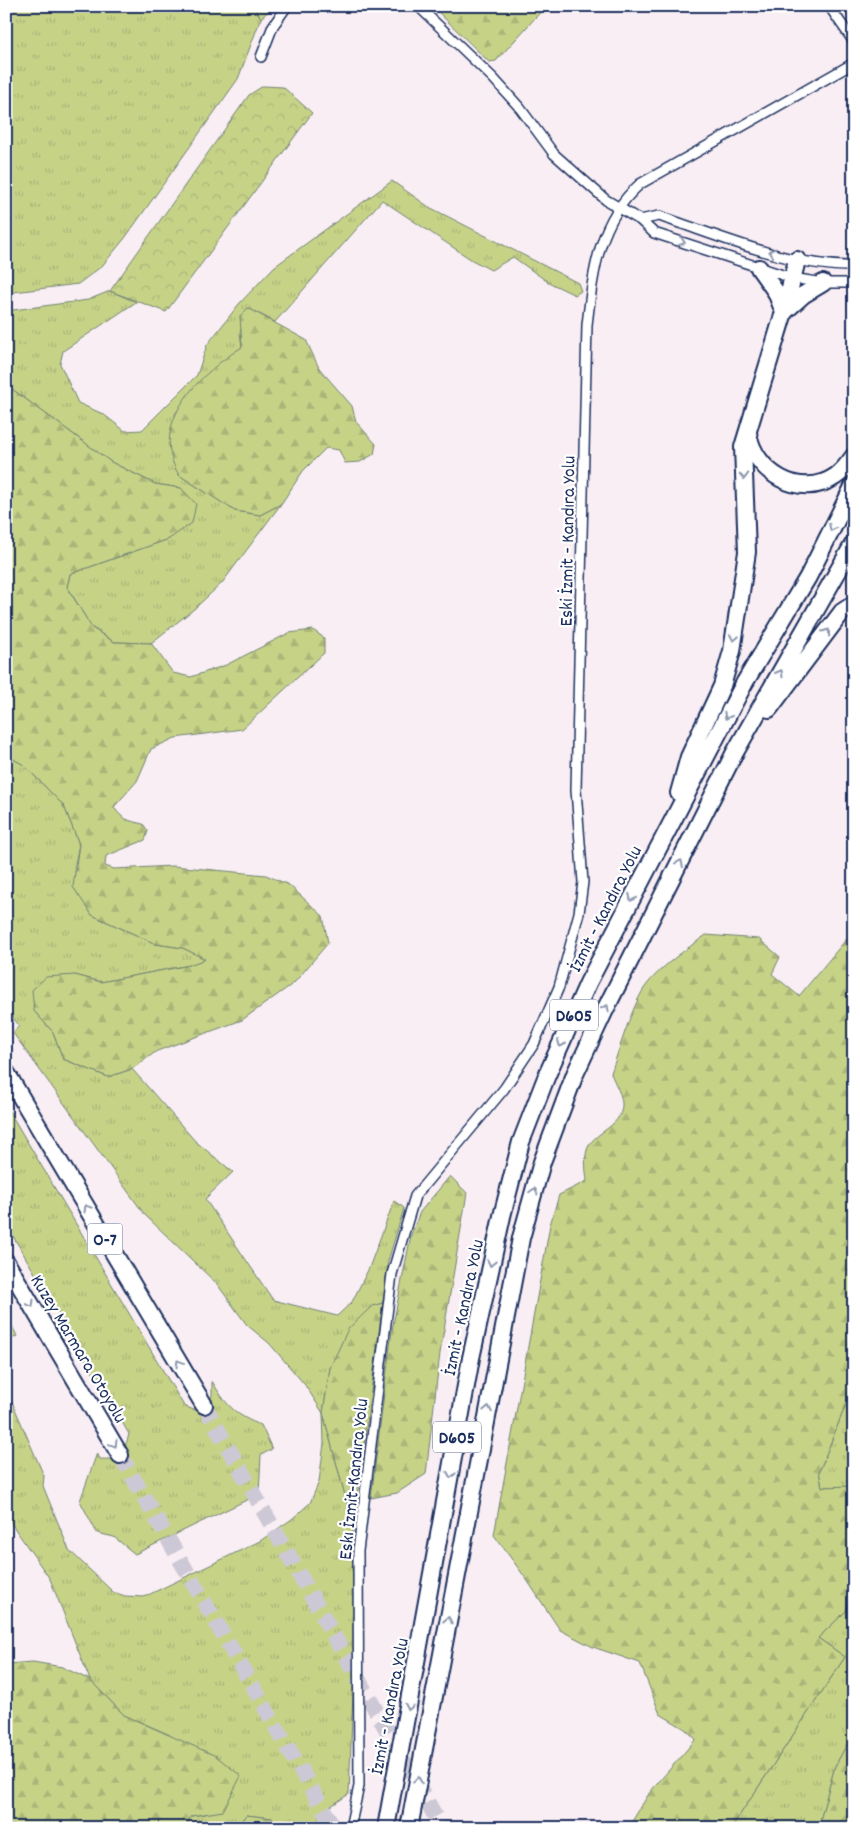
<svg xmlns="http://www.w3.org/2000/svg" width="860" height="1834" viewBox="0 0 860 1834" font-family="Dekko,sans-serif">
  <style>
    .grass { fill: url(#grass-tufts); stroke: #708172 }
    .forest { fill: url(#forest-firs); stroke: #708172 }
    .park { fill: url(#park-crowns); stroke: #708172 }
    .lines { fill: none; stroke-linecap: round; stroke-linejoin: round }
    .highway-tunnel { stroke: #cdc8d5; stroke-width: 16; stroke-dasharray: 16 8; stroke-linecap: butt }
    .street-casing { stroke: #1b2f5e; stroke-width: 12 }
    .highway-casing { stroke: #1b2f5e; stroke-width: 20 }
    .street { stroke: #fff; stroke-width: 9 }
    .highway { stroke: #fff; stroke-width: 16 }
    .oneway { stroke: #8d97ae }
    .labels { text-anchor: middle; stroke-width: 4.5; stroke-linejoin: round; paint-order: stroke }
    .shield { fill: #fff; stroke: #5f6d8e; stroke-width: 1 }
    .shield-label { font-size: 18px; font-weight: bold; fill: #1b2f5e }
    .street-label { font-size: 19px; fill: #1b2f5e; stroke: #fff }
  </style>
  <defs>
    <pattern id="grass-tufts" width="24" height="20" patternUnits="userSpaceOnUse" patternTransform="scale(1.25)"><rect width="24" height="20" fill="#c6d387"/><path d="M3 7l-1-3M5 7V3M7 7l1-3M15 17l-1-3M17 17v-4M19 17l1-3" fill="none" stroke="#aab577"/></pattern>
    <pattern id="forest-firs" width="22" height="20" patternUnits="userSpaceOnUse" patternTransform="scale(1.25)"><rect width="22" height="20" fill="#c6d387"/><path d="M5 1l3.5 6h-7zM16 11l3.5 6h-7z" fill="#aab577"/></pattern>
    <pattern id="park-crowns" width="20" height="18" patternUnits="userSpaceOnUse" patternTransform="scale(1.25)"><rect width="20" height="18" fill="#c6d387"/><path d="M2 6a3 3 0 1 1 6 0M12 15a3 3 0 1 1 6 0" fill="none" stroke="#aab577"/></pattern>
  </defs>
  <rect width="100%" height="100%" fill="#f9eef3"/>
  <filter id="ink" filterUnits="userSpaceOnUse"><feTurbulence type="fractalNoise" baseFrequency=".02" numOctaves="2"/><feDisplacementMap in="SourceGraphic" scale="10" xChannelSelector="R" yChannelSelector="G"/><feConvolveMatrix kernelMatrix="1 2 1 2 8 2 1 2 1" color-interpolation-filters="sRGB"/></filter>
  <g filter="url(#ink)">
    <!-- grass -->
    <path class="grass" d="M 6,6 L 254,6 L 261,18 L 238,79 L 125,238 L 102,266 L 78,284 L 6,293 Z
      M 392,181 L 429,207 L 578,283 L 581,291 L 575,295 L 548,282 L 513,257 L 491,270 L 472,260 L 382,200 L 275,322 L 248,308 L 240,332 L 242,347 L 208,373 L 175,414 L 179,475 L 235,511 L 260,515 L 281,504 L 222,583 L 194,609 L 151,643 L 114,642 L 91,627 L 67,586 L 70,574 L 169,539 L 181,488 L 155,484 L 111,462 L 12,389 L 6,388 L 6,311 L 88,300 L 110,291 L 136,302 L 63,351 L 60,364 L 78,403 L 103,414 L 125,431 L 142,430 L 197,375 L 207,345 L 239,304 L 274,267 Z
      M 6,755 L 24,765 L 64,806 L 79,844 L 74,869 L 92,915 L 156,944 L 183,948 L 206,959 L 190,965 L 101,982 L 75,975 L 34,1011 L 53,1032 L 63,1059 L 108,1077 L 132,1069 L 195,1141 L 233,1172 L 205,1199 L 273,1300 L 337,1316 L 352,1302 L 369,1268 L 394,1201 L 404,1208 L 388,1261 L 383,1303 L 372,1306 L 330,1368 L 323,1413 L 353,1525 L 353,1693 L 349,1794 L 331,1806 L 315,1828 L 268,1828 L 272,1818 L 246,1815 L 236,1828 L 185,1828 L 191,1816 L 206,1814 L 170,1735 L 124,1715 L 90,1680 L 50,1579 L 6,1516 L 6,1388 L 44,1476 L 43,1486 L 69,1550 L 113,1592 L 125,1596 L 144,1597 L 260,1541 L 292,1519 L 310,1503 L 319,1482 L 324,1443 L 323,1413 L 305,1385 L 269,1343 L 247,1325 L 217,1284 L 145,1215 L 13,1033 L 19,1026 L 6,1007 Z
      M 6,1106 L 184,1406 L 194,1410 L 204,1405 L 212,1396 L 212,1381 C 225,1404 236,1416 261,1425 L 272,1449 L 261,1455 L 259,1494 L 135,1554 L 114,1537 L 97,1533 L 80,1501 L 97,1453 L 100,1459 C 118,1461 125,1451 129,1434 L 6,1224 Z
      M 6,1314 L 17,1336 L 6,1342 Z
      M 854,1384 L 854,1486 L 822,1487 L 819,1472 Z
      M 854,1587 L 854,1732 L 835,1766 L 818,1828 L 731,1828 L 845,1657 L 818,1638 L 846,1611 Z"/>
    <!-- forest -->
    <path class="forest" d="M 254,6 L 274,6 L 261,18 Z
      M 432,6 L 546,6 L 496,61 L 489,62 Z
      M 248,308 L 306,340 L 319,368 L 352,406 L 356,422 L 376,444 L 374,454 L 360,462 L 345,463 L 339,450 L 326,448 L 303,471 L 281,504 L 260,515 L 235,511 L 179,475 C 147,423 201,373 242,347 L 240,316 Z
      M 6,388 L 12,389 L 111,462 L 155,484 L 181,488 L 196,504 L 192,523 L 169,539 L 70,574 L 67,587 L 92,628 L 114,642 L 151,643 L 173,673 L 191,677 L 226,665 L 289,633 L 313,630 L 324,638 L 324,653 L 242,729 L 175,738 L 151,749 L 137,781 L 114,807 C 121,819 129,821 143,824 L 148,831 L 145,840 L 106,856 L 105,866 L 114,869 L 173,866 L 266,875 L 289,885 L 323,916 L 328,943 L 294,983 L 242,1020 L 157,1051 L 132,1069 L 108,1077 L 63,1059 L 53,1032 L 34,1011 L 32,990 L 46,977 L 75,975 L 101,982 L 190,965 L 205,959 L 183,948 L 156,944 L 92,915 L 73,887 L 79,844 L 64,806 L 24,765 L 6,755 Z
      M 854,930 L 854,1384 L 819,1472 L 822,1487 L 854,1486 L 854,1587 L 846,1611 L 818,1638 L 845,1657 L 731,1828 L 628,1828 L 650,1792 L 696,1739 L 685,1729 L 660,1714 L 640,1663 L 593,1647 L 560,1630 L 527,1580 L 494,1535 L 550,1225 L 559,1195 L 587,1181 C 586,1172 584,1160 587,1150 C 592,1132 621,1128 622,1106 C 623,1095 614,1083 611,1073 C 619,1050 632,1006 645,987 C 660,967 685,950 706,935 L 759,939 L 780,957 L 772,974 L 799,996 Z
      M 450,1176 L 467,1193 L 440,1353 L 426,1474 L 397,1493 L 371,1498 L 392,1330 L 411,1235 L 420,1212 Z
      M 383,1303 L 353,1525 L 323,1413 L 330,1368 L 348,1329 L 372,1306 Z
      M 33,1662 L 62,1667 L 90,1680 L 124,1715 L 216,1756 L 241,1776 L 223,1811 L 191,1816 L 185,1828 L 33,1828 L 6,1824 L 6,1664 Z
      M 854,1732 L 854,1828 L 818,1828 L 835,1766 Z
      M 246,1815 L 273,1818 L 268,1828 L 236,1828 Z"/>
    <!-- park -->
    <path class="park" d="M 263,86 L 283,87 L 312,113 L 166,312 L 110,291 L 249,95 Z"/>
    <g class="lines">
      <!-- highway-tunnel -->
      <path class="highway-tunnel" d="M 204,1405 L 442,1828
        M 120,1455 L 334,1828"/>
      <!-- street casing -->
      <g class="street-casing">
        <path id="street" d="M 418,6 L 493,78 L 520,108 L 554,154 L 606,200 L 640,220 L 654,233 L 792,278 L 823,283 L 854,283
          M 829,6 L 854,42
          M 261,57 L 273,26 L 287,6
          M 640,220 L 659,216 C 720,236 790,267 854,266
          M 350,1828 L 359,1786 L 358,1551 L 392,1274 L 415,1196 L 504,1089 L 534,1044 L 559,987 L 579,913 L 583,882 L 576,790 L 587,325 C 593,273 598,221 640,184 L 854,63"/>
      </g>
      <!-- highway casing -->
      <g class="highway-casing">
        <path id="highway" d="M 759,268 L 776,292 L 784,312 L 803,295 L 823,283
          M 748,433 C 754,472 800,501 836,476 C 843,471 849,463 854,456
          M 769,709 L 842,612 L 854,604
          M 679,793 L 689,757 L 722,686 L 732,651 L 747,552 L 743,447 L 784,312 L 797,260
          M 6,1072 L 204,1405
          M 6,1262 L 120,1455
          M 386,1828 L 471,1358 L 502,1216 L 521,1142 L 547,1075 L 588,983 L 745,682 L 808,577 L 854,485
          M 409,1828 L 521,1238 L 542,1162 L 575,1074 L 604,1012 L 734,754 L 854,543"/>
      </g>
      <!-- street -->
      <use href="#street" class="street"/>
      <!-- highway -->
      <use href="#highway" class="highway"/>
    </g>
    <!-- one-way arrows -->
    <defs><path id="oneway-chevron" d="M-2-3.5L2.5 0L-2 3.5" fill="none" stroke-width="1.6" stroke-linecap="round" stroke-linejoin="round" transform="scale(1.25)"/></defs>
    <g class="oneway">
      <use href="#oneway-chevron" transform="translate(682 242) rotate(19)"/>
      <use href="#oneway-chevron" transform="translate(772 252) rotate(-162)"/>
      <use href="#oneway-chevron" transform="translate(744 476) rotate(88)"/>
      <use href="#oneway-chevron" transform="translate(832 528) rotate(117)"/>
      <use href="#oneway-chevron" transform="translate(827 632) rotate(-54)"/>
      <use href="#oneway-chevron" transform="translate(734 638) rotate(101)"/>
      <use href="#oneway-chevron" transform="translate(780 673) rotate(-60)"/>
      <use href="#oneway-chevron" transform="translate(727 716) rotate(118)"/>
      <use href="#oneway-chevron" transform="translate(680 863) rotate(-64)"/>
      <use href="#oneway-chevron" transform="translate(632 898) rotate(117)"/>
      <use href="#oneway-chevron" transform="translate(606 1008) rotate(-63)"/>
      <use href="#oneway-chevron" transform="translate(561 1044) rotate(114)"/>
      <use href="#oneway-chevron" transform="translate(534 1191) rotate(-74)"/>
      <use href="#oneway-chevron" transform="translate(87 1208) rotate(-121)"/>
      <use href="#oneway-chevron" transform="translate(491 1263) rotate(102)"/>
      <use href="#oneway-chevron" transform="translate(31 1304) rotate(59)"/>
      <use href="#oneway-chevron" transform="translate(179 1363) rotate(-121)"/>
      <use href="#oneway-chevron" transform="translate(488 1409) rotate(-79)"/>
      <use href="#oneway-chevron" transform="translate(114 1444) rotate(59)"/>
      <use href="#oneway-chevron" transform="translate(451 1475) rotate(100)"/>
      <use href="#oneway-chevron" transform="translate(448 1620) rotate(-79)"/>
      <use href="#oneway-chevron" transform="translate(409 1707) rotate(101)"/>
      <use href="#oneway-chevron" transform="translate(418 1780) rotate(-79)"/>
    </g>
  </g>
  <g class="labels">
    <!-- shield labels -->
    <g class="shield">
      <rect x="550" y="999.5" width="48" height="31" rx="4"/>
      <rect x="87.5" y="1223.5" width="35" height="31" rx="4"/>
      <rect x="433" y="1421.5" width="48" height="31" rx="4"/>
    </g>
    <g class="shield-label">
      <text x="574" y="1021">D605</text>
      <text x="105" y="1245">O-7</text>
      <text x="457" y="1443">D605</text>
    </g>
    <!-- street labels -->
    <g class="street-label">
      <text transform="translate(566 541) rotate(-89)" y="7">Eski İzmit - Kandıra Yolu</text>
      <text transform="translate(604 908) rotate(-63)" y="7">İzmit - Kandıra Yolu</text>
      <text transform="translate(462 1307) rotate(-78)" y="7">İzmit - Kandıra Yolu</text>
      <text transform="translate(80 1348) rotate(59)" y="7">Kuzey Marmara Otoyolu</text>
      <text transform="translate(352 1479) rotate(-84)" y="7">Eskı İzmit-Kandıra Yolu</text>
      <text transform="translate(388 1706) rotate(-79)" y="7">İzmit - Kandıra Yolu</text>
    </g>
  </g>
  <!-- margin -->
  <rect width="860" height="1834" fill="none" stroke="#fff" stroke-width="25"/>
  <rect x="12" y="12" width="835" height="1809" fill="none" stroke="#1b2f5e" stroke-width="2" filter="url(#ink)"/>
</svg>
